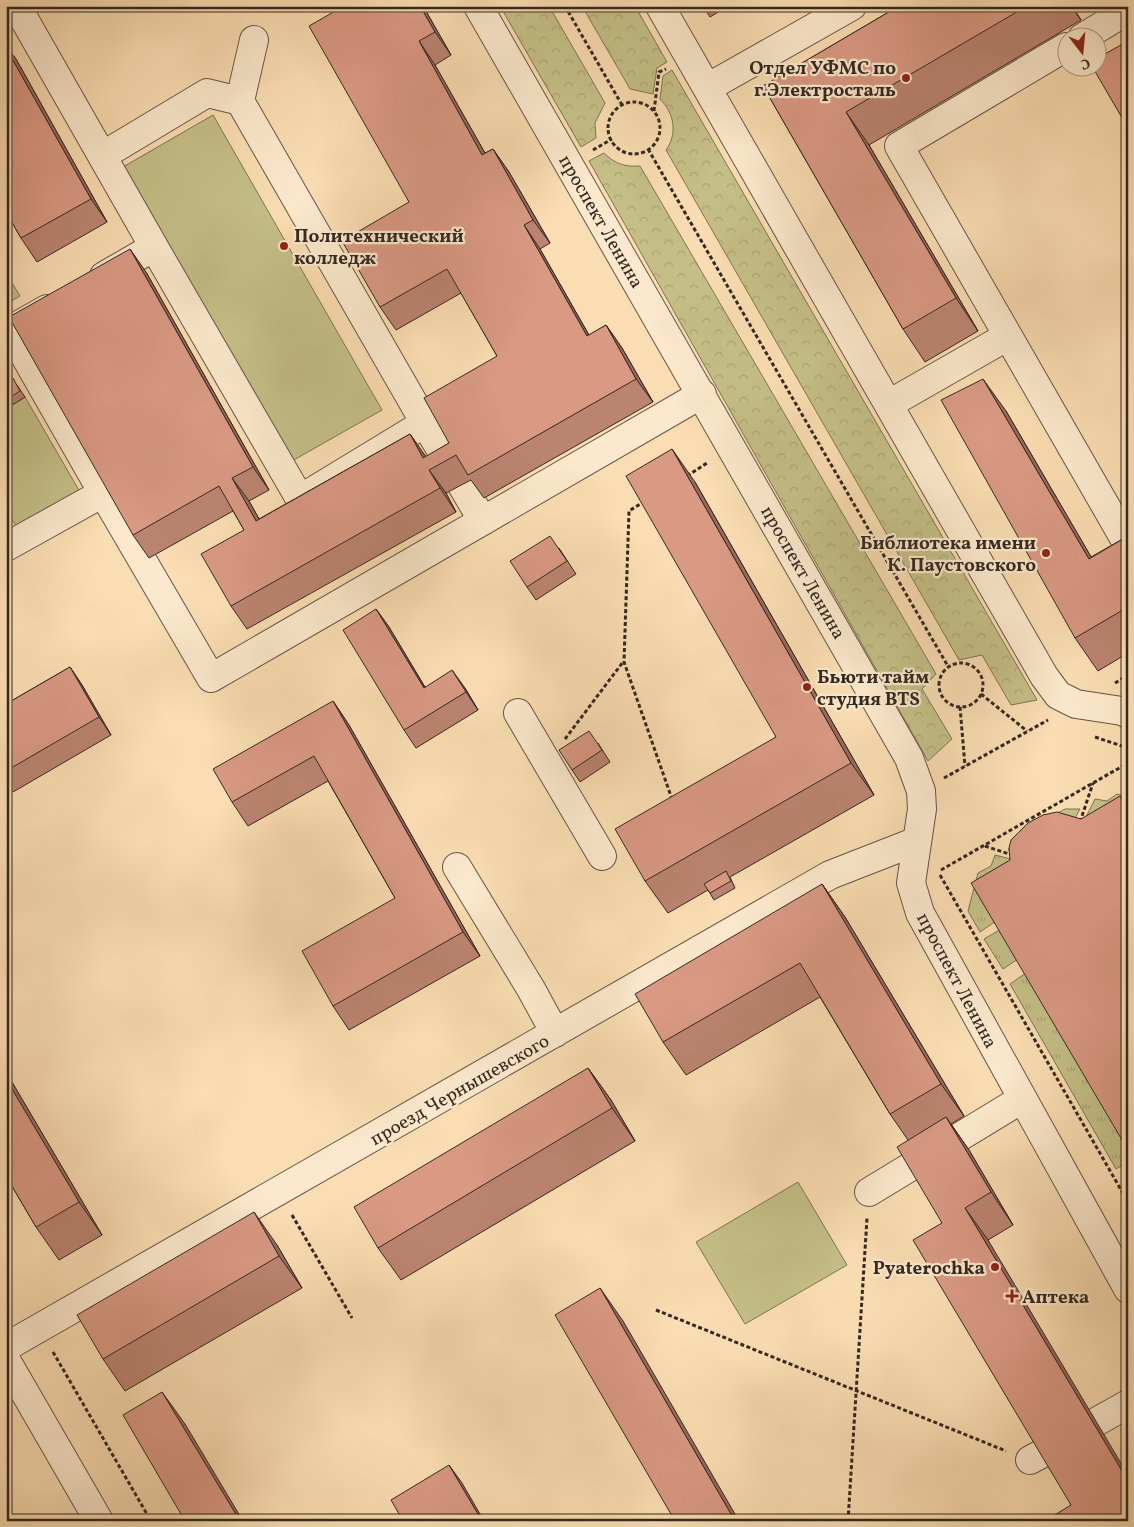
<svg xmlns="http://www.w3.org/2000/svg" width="1134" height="1527" viewBox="0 0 1134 1527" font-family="Vollkorn,serif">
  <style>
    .grass { fill: url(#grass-tufts); stroke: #7d7454 }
    .park { fill: url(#park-crowns); stroke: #7d7454 }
    .pitch { fill: #c5bf87; stroke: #7d7454 }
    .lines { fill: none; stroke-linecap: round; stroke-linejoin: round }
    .minor-casing { stroke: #665546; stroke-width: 30 }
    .path { stroke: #352822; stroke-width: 3; stroke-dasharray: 4 2.5; stroke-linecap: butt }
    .minor { stroke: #fce9cd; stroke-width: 28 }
    .wall { fill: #bb8471; stroke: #352822 }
    .shaded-wall { fill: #986b5c; stroke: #352822 }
    .building { fill: #d99983; stroke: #352822 }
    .poi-dot { fill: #8f2418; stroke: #fce9cd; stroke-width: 2 }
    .labels { text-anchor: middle; stroke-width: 4.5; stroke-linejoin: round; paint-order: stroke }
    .poi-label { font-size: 19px; font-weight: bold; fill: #352822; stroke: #fce9cd; text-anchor: end }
    .street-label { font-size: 19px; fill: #352822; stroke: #fce9cd }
  </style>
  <defs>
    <pattern id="grass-tufts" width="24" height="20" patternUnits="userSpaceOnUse" patternTransform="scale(1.25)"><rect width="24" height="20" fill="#c5bf87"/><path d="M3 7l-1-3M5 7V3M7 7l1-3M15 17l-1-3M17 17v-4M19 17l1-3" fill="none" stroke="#aaa474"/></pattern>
    <pattern id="park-crowns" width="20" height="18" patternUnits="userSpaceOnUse" patternTransform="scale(1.25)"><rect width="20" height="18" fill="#c5bf87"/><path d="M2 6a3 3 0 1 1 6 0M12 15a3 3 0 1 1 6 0" fill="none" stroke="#aaa474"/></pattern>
  </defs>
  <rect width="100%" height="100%" fill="#faddb2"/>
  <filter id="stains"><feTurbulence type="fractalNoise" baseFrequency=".004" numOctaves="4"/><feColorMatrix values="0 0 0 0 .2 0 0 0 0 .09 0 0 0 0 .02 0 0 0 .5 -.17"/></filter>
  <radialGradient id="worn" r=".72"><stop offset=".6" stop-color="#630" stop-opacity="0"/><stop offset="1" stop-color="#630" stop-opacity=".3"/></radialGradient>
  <!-- grass -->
  <path class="grass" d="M 1117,794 L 1128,797 L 1128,817 L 1084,821 L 1095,799 L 1107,801 Z
    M 1065,809 L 1080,809 L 1074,820 L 1018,852 L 1008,850 L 1018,834 Z
    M 995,855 L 1015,860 L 996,921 L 980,932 L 968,911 L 978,873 L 991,866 Z
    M 1001,929 L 1018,959 L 1003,969 L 984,939 Z
    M 1026,973 L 1128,1147 L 1128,1162 L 1116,1169 L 1010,984 Z"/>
  <!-- park -->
  <path class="park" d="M 500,6 L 549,6 L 605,103 L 595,123 L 596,138 L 581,147 Z
    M 582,6 L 635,6 L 667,62 L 657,68 L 653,94 L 630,89 Z
    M 672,70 L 1037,700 L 1011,705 L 982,655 L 959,660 L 666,150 C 678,133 674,113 660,99 L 663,76 Z
    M 604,153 C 615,164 625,167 640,166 L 936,674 L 922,689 L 952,739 L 928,761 L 589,161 Z"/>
  <!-- pitch -->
  <path class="pitch" d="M 213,115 L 382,410 L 292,461 L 123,167 Z
    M 6,273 L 20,296 L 6,304 Z
    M 25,397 L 80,492 L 18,529 L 6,510 L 6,409 Z
    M 798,1182 L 847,1265 L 745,1324 L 696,1242 Z"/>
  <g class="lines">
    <!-- minor casing -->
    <g class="minor-casing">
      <path id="minor" d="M 478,6 L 909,758 L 921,791 L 922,809 L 911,883 L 920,913 L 1128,1289
        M 660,6 L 1044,676 L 1058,695 L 1076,704 L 1122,711 L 1128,714
        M 24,19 L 154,247
        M 1082,38 L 1128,10
        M 254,40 L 240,101 L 425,423
        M 1066,47 L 899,146 L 1124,538 L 1128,536
        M 707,88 L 852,6
        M 102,156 L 207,93 L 240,101
        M 104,276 L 154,247 L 300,499 L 425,423 L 483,521
        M 47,309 L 10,330 L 103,493
        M 889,404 L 1008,336
        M 6,547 L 103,493 L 211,678 L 702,394
        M 518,713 L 602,856
        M 457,867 L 531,989 L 555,1033
        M 869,1192 L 1022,1099
        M 6,1347 L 830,875 L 917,841
        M 6,1360 L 99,1521
        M 1096,1422 L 1128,1404
        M 1030,1460 L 1045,1452"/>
    </g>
    <!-- path -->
    <path class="path" d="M 565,6 L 622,105
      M608 128a26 26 0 1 1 52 0a26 26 0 1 1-52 0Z
      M 654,111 L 659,72 L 666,69
      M 648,149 L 949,668
      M 593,150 L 612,139
      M 687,476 L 707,463
      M 645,501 L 629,511 L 624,662 L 672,799
      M939 685a22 22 0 1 1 44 0a22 22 0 1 1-44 0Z
      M 1115,683 L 1128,675
      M 981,694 L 1027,731
      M 960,707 L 965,766
      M 1095,737 L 1128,748
      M 565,739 L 623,662
      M 944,778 L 1048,720
      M 1080,822 L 1093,783
      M 985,846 L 1012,855
      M 941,870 L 1128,763
      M 940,875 L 1128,1202
      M 292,1215 L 352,1318
      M 656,1310 L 1006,1451
      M 53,1352 L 151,1521
      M 848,1521 L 867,1218"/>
    <!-- minor -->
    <use href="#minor" class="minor"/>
  </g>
  <!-- wall -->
  <path class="wall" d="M 344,6 L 423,6 L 451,55 L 435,65 L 485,153 L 493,149 L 509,172 L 550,243 L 540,249 L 589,335 L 606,325 L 622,348 L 653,402 L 484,498 L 471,480 L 446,493 L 456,512 L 247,629 L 231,606 L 244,530 L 233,511 L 149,558 L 133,535 L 146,272 L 269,490 L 249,501 L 259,519 L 410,434 L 426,457 L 449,443 L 497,356 L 461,293 L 396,330 L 380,307 L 409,202 Z
    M 703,6 L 728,6 L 710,17 Z
    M 899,6 L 1072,6 L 1081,20 L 869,145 L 978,331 L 925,362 L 903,329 L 763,86 Z
    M 6,46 L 16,59 L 107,222 L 37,262 L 21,238 L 6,212 Z
    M 6,382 L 17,385 L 25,397 L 9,407 L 6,403 Z
    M 1006,411 L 1091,557 L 1128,536 L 1128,653 L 1098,671 L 1075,638 Z
    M 695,482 L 874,795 L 730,877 L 735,888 L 714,900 L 708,890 L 668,913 L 645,881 L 776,737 Z
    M 559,548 L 576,574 L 536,600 L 527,587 Z
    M 376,609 L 389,627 L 425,687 L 465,688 L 478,710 L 416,748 L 404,730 Z
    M 70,667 L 82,685 L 111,735 L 13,792 L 6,782 L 6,704 Z
    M 333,701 L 349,725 L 480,956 L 349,1030 L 333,1006 L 395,898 L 328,781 L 248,826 L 232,802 Z
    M 598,743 L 610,762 L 580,782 L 572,770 Z
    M 1128,808 L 1128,1149 L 1122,1140 L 1010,860 L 1081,819 Z
    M 822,884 L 845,917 L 964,1116 L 951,1124 L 969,1150 L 1013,1225 L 988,1240 L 1071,1505 L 942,1223 L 908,1140 L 890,1114 L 820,997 L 686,1075 L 663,1042 Z
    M 588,1068 L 611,1100 L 635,1141 L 401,1280 L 378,1248 Z
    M 6,1072 L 102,1235 L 59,1260 L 36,1227 L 6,1176 Z
    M 277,1245 L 302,1288 L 125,1391 L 103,1359 Z"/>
  <!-- shaded-wall -->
  <path class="shaded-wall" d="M 420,6 L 423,6 L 451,55 L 435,32 Z
    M 1071,6 L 1072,6 L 1081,20 Z
    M 419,41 L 435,65 L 499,178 L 482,155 Z
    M 6,46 L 16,59 L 107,222 L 91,199 L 6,48 Z
    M 846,112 L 869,145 L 978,331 L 956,298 Z
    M 493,149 L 509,172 L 550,243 L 533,220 Z
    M 524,225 L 540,249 L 603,360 L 587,336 Z
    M 130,249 L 146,272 L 269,490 L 253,467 Z
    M 606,325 L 622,348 L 653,402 L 636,379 Z
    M 983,379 L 1006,411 L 1111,591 L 1089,559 Z
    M 410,434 L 426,457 L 423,458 Z
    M 672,449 L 695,482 L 874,795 L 851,763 Z
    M 429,470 L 446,493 L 456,512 L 440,488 Z
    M 232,478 L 249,501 L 273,544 L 256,521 Z
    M 376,609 L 389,627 L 436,706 L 424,688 Z
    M 70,667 L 82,685 L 111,735 L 99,717 Z
    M 452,670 L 465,688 L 478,710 L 466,692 Z
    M 333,701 L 349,725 L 480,956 L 463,932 Z
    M 822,884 L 845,917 L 964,1116 L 941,1084 Z
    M 588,1068 L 611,1100 L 635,1141 L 612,1108 Z
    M 6,1072 L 102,1235 L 79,1202 L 6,1079 Z
    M 946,1117 L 969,1150 L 1013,1225 L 991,1192 Z
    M 965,1208 L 988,1240 L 1128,1475 L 1128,1481 Z
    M 254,1212 L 277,1245 L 302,1288 L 279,1256 Z
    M 600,1288 L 623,1321 L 739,1521 L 735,1521 Z
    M 162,1392 L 185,1424 L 243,1521 L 240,1521 Z
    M 449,1465 L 462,1483 L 484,1521 L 482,1521 Z"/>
  <!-- building -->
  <path class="building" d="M 344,6 L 420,6 L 435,32 L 419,41 L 482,155 L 493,149 L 533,220 L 524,225 L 587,336 L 606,325 L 636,379 L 468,475 L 456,455 L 429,470 L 440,488 L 231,606 L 201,554 L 244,530 L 219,486 L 133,535 L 9,317 L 130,249 L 253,467 L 232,478 L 256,521 L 410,434 L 423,458 L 449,443 L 424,398 L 497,356 L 447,269 L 380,307 L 342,241 L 409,202 L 309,26 Z
    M 899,6 L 1027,6 L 846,112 L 956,298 L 903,329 L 763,86 Z
    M 1128,41 L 1128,128 L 1093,68 L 1096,68 L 1096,59 Z
    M 6,48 L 91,199 L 21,238 L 6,212 Z
    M 13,378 L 20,391 L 6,400 L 6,382 Z
    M 983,379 L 1089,559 L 1128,536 L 1128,607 L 1075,638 L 941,400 Z
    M 672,449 L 851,763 L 645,881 L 615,829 L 776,737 L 626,476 Z
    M 550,536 L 567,561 L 527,587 L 510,561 Z
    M 376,609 L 424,688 L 452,670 L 466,692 L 404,730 L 343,630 Z
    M 70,667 L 99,717 L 6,771 L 6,704 Z
    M 333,701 L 463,932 L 333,1006 L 302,951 L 395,898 L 314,756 L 232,802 L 213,769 Z
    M 589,731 L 602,750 L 572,770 L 559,750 Z
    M 1120,796 L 1128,810 L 1128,1136 L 1122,1140 L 971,883 L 1010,860 L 1009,848 L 1011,840 L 1028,823 L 1043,815 L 1057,812 L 1081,819 Z
    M 726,871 L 731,881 L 710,893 L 704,884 Z
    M 822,884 L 941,1084 L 890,1114 L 800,963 L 663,1042 L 635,994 Z
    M 588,1068 L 612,1108 L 378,1248 L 354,1207 Z
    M 6,1079 L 79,1202 L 36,1227 L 6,1176 Z
    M 946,1117 L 991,1192 L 965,1208 L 1128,1481 L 1128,1521 L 1045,1521 L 1071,1505 L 913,1240 L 942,1223 L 897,1147 Z
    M 254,1212 L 279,1256 L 103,1359 L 77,1315 Z
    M 600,1288 L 735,1521 L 675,1521 L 555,1315 Z
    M 162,1392 L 240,1521 L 185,1521 L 123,1415 Z
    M 449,1465 L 482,1521 L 403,1521 L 391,1500 Z"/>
  <!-- markers -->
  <g class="poi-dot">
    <circle cx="906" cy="78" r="5"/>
    <circle cx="284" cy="246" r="5"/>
    <circle cx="1046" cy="553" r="5"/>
    <circle cx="807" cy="687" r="5"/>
    <circle cx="995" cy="1267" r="5"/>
    <path d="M1009.5 1288.5h5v5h5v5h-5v5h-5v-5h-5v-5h5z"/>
  </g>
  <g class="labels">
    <!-- poi labels -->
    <g class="poi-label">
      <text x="896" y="74">Отдел УФМС по<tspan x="896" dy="22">г.Электросталь</tspan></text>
      <text x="294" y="242" text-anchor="start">Политехнический<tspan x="294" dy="22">колледж</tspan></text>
      <text x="1036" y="549">Библиотека имени<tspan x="1036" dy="22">К. Паустовского</tspan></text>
      <text x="817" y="683" text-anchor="start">Бьюти тайм<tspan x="817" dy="22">студия BTS</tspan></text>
      <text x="985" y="1274">Pyaterochka</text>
      <text x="1022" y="1303" text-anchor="start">Аптека</text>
    </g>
    <!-- street labels -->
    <g class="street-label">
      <text transform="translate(602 221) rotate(60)" y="7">проспект Ленина</text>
      <text transform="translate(804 572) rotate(60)" y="7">проспект Ленина</text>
      <text transform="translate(958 980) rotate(62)" y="7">проспект Ленина</text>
      <text transform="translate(459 1089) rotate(-30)" y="7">проезд Чернышевского</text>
    </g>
  </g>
  <!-- margin -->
  <rect width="1134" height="1527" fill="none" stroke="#faddb2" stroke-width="25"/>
  <rect x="8" y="8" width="1119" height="1512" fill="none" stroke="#352822" stroke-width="2.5"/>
  <rect x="12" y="12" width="1109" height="1502" fill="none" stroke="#352822"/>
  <!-- north arrow -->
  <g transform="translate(1082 52) rotate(164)"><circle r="24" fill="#fce9cd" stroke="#ac9c89"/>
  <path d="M0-4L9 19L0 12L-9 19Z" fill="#8f2418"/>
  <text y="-8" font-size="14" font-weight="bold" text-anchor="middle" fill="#352822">С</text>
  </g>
  <rect width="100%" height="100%" filter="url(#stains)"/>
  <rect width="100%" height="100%" fill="url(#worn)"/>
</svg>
